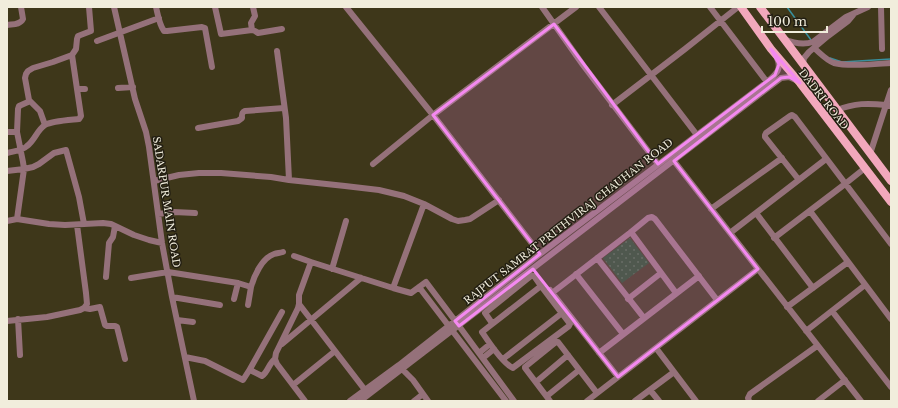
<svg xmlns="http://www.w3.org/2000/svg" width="898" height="408" viewBox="0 0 898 408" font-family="'Libre Baskerville',serif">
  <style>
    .grass { fill: url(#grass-dots) }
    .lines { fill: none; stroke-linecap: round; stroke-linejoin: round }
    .stream { stroke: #388f9d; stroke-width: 1.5 }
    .minor { stroke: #95717a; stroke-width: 6 }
    .major { stroke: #f2a8bc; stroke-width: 8 }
    .marked { fill: #f489f0; fill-opacity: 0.2; stroke: #f489f0; stroke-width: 3; stroke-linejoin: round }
    .labels { text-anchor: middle; stroke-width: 3; stroke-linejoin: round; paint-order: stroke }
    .street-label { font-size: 10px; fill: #f1eddc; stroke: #221e12 }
  </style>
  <defs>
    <pattern id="grass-dots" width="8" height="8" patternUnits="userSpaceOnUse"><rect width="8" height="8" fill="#264d26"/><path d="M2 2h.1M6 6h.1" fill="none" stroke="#466745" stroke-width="1.8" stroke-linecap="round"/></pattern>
  </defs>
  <rect width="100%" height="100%" fill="#3e371a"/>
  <!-- grass -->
  <path class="grass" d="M 630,238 L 649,263 L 622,283 L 603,258 Z"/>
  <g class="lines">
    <!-- stream -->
    <path class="stream" d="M 787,7 L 811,40
      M 830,58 L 842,62 L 891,59"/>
    <!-- minor -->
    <path class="minor" d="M 114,7 L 135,99 L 146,132 L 149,147 L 162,243 L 172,297 L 194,401
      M 156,7 C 158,15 159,24 164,31 L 167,31 L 202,27 L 205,28 L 212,67
      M 215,7 L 221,34 L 252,30 L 255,31 L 258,33 L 282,29
      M 346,7 L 433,115 L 540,254
      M 542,7 L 583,65 L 658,164
      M 599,7 L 697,135
      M 710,7 L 767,82
      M 881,7 L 882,49
      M 7,25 C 13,24 20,25 23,19 L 21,7
      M 252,30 L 251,23 L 255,16 L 253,7
      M 784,39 C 793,43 804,45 813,42 L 846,17 L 868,7
      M 97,41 L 159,18
      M 814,48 C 820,53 826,60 834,63 C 849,67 875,64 891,63
      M 277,51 L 286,118 L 289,180
      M 72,55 L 77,89 L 85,89
      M 803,64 L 804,58 L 809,52 L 828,36 L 848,21 L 853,15
      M 118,88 L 133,87
      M 612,105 L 685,49 L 738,7
      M 837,110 C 855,103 868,103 886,105 L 891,90
      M 45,125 L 40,111 L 29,100 L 25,78 L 26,74 L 28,71 L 33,68 L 53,62 L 72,55 L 76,49 L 77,39 L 78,36 L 91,31 L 89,7
      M 198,128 L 238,121 L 242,118 C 242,115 241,113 245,111 L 284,108
      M 7,132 L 17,132
      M 7,153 C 14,151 22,151 27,146 C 35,140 37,130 45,125 C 52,121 70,120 79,119 L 81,116 L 77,89
      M 870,154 L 886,105 L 891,106
      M 674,161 L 861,401
      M 373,164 L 433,115 L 576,7
      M 7,171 L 24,169 L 33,167 L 39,164 L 54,153 L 66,150 L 79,197 L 84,224
      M 799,180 L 765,137 L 765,135 L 766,133 L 790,116 L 792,115 L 795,117 L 891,244
      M 154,181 L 179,175 L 199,173 L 221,173 L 271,177 L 289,180 L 345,186 L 379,190 L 404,196 L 424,204 L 452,219 L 458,221 L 465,220 L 470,219 L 499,200
      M 711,209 L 782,158
      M 810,211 L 891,319
      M 756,213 L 813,288
      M 158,214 L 174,212 L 195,213
      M 17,219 L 24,169 L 23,162 L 17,132 L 18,109 L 19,106 L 28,102 L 29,100
      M 7,221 L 17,219 L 49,224 L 65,225 L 103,223 L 111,224 L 134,235 L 149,240 L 162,243
      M 631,232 L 676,293
      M 730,233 L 826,159
      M 774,238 L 845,184 L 865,168
      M 294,256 L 311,262
      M 597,258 L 644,318
      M 332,269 L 346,221
      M 576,274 L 623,334
      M 106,277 L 109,243 L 113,237 L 115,226
      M 131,278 L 168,272 L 238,283 L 251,287 L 248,305
      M 251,287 C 254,276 262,258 274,254 C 277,253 280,253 283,252
      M 419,287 L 506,401
      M 393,288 L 424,204
      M 550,290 L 618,377
      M 552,293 L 631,232 L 648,218 L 652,217 L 655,219 L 717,300
      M 172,297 L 220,305
      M 234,299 L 238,283
      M 628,299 L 661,273
      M 299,304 L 298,308 L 276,353 L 275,359 L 277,364 L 305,401
      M 787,307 L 848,262
      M 84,308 L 90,309 L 100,307 L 105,325 L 107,326 L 115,326 L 117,327 L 125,359
      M 832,311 L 891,387
      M 18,319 L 20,355
      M 177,320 L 193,322
      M 7,321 L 47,317 L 80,310 L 84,308 L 87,304 L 86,293 L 77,225
      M 492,323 L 485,313 L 531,276 L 534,276 L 541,286 L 482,332 C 488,341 503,364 513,368 L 514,367 L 569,326 L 570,324 L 541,286
      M 806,331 L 865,285
      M 282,344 L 361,278
      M 656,348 L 696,401
      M 479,353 L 490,344
      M 599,353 L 699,276
      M 185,357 L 205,361 L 243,380 L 250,369
      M 483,358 L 494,349
      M 275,359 C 269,363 268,372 262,376 L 252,371 L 250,369 L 282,312
      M 503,359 L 562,313
      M 402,369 L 413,380 L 428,401
      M 536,382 L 568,355
      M 293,385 L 335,351
      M 365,390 L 299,304 L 299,295 L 311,262 L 393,288 L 411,293 L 426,282 L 459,326 L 514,401
      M 650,390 L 659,401
      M 547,396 L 579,370
      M 350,401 L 399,365 L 540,254 L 767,82 C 776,74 782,70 777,58
      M 360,401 L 781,78 L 789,77 L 798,81
      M 414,401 L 423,394
      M 550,401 L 525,368 L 525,367 L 556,342 L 558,342 L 597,393
      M 587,401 L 758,269
      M 635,401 L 674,372
      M 749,401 L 748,398 L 750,394 L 817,346
      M 818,401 L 845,380"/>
    <!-- major -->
    <path class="major" d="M 741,7 L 771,49 L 800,83 L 891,202
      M 760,7 L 891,181"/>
  </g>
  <!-- marked area -->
  <path class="marked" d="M 554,24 L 658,164 L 775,75 L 779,64 L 771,49 L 800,83 L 789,77 L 781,78 L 674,161 L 758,269 L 618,377 L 533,269 L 459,326 L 455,321 L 540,254 L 433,115 Z"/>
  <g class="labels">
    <!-- street labels -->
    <g class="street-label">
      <text transform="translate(824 99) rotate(52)" y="4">DADRI ROAD</text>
      <text transform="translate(167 202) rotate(81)" y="4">SADARPUR MAIN ROAD</text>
      <text transform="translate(568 221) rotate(-38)" y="4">RAJPUT SAMRAT PRITHVIRAJ CHAUHAN ROAD</text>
    </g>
  </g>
  <!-- border -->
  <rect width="898" height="408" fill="none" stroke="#f1eddc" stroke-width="16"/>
  <!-- scale -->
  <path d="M762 26v6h65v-6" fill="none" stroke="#f1eddc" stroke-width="2"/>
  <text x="768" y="26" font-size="12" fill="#f1eddc" stroke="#221e12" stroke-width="3" paint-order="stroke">100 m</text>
</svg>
